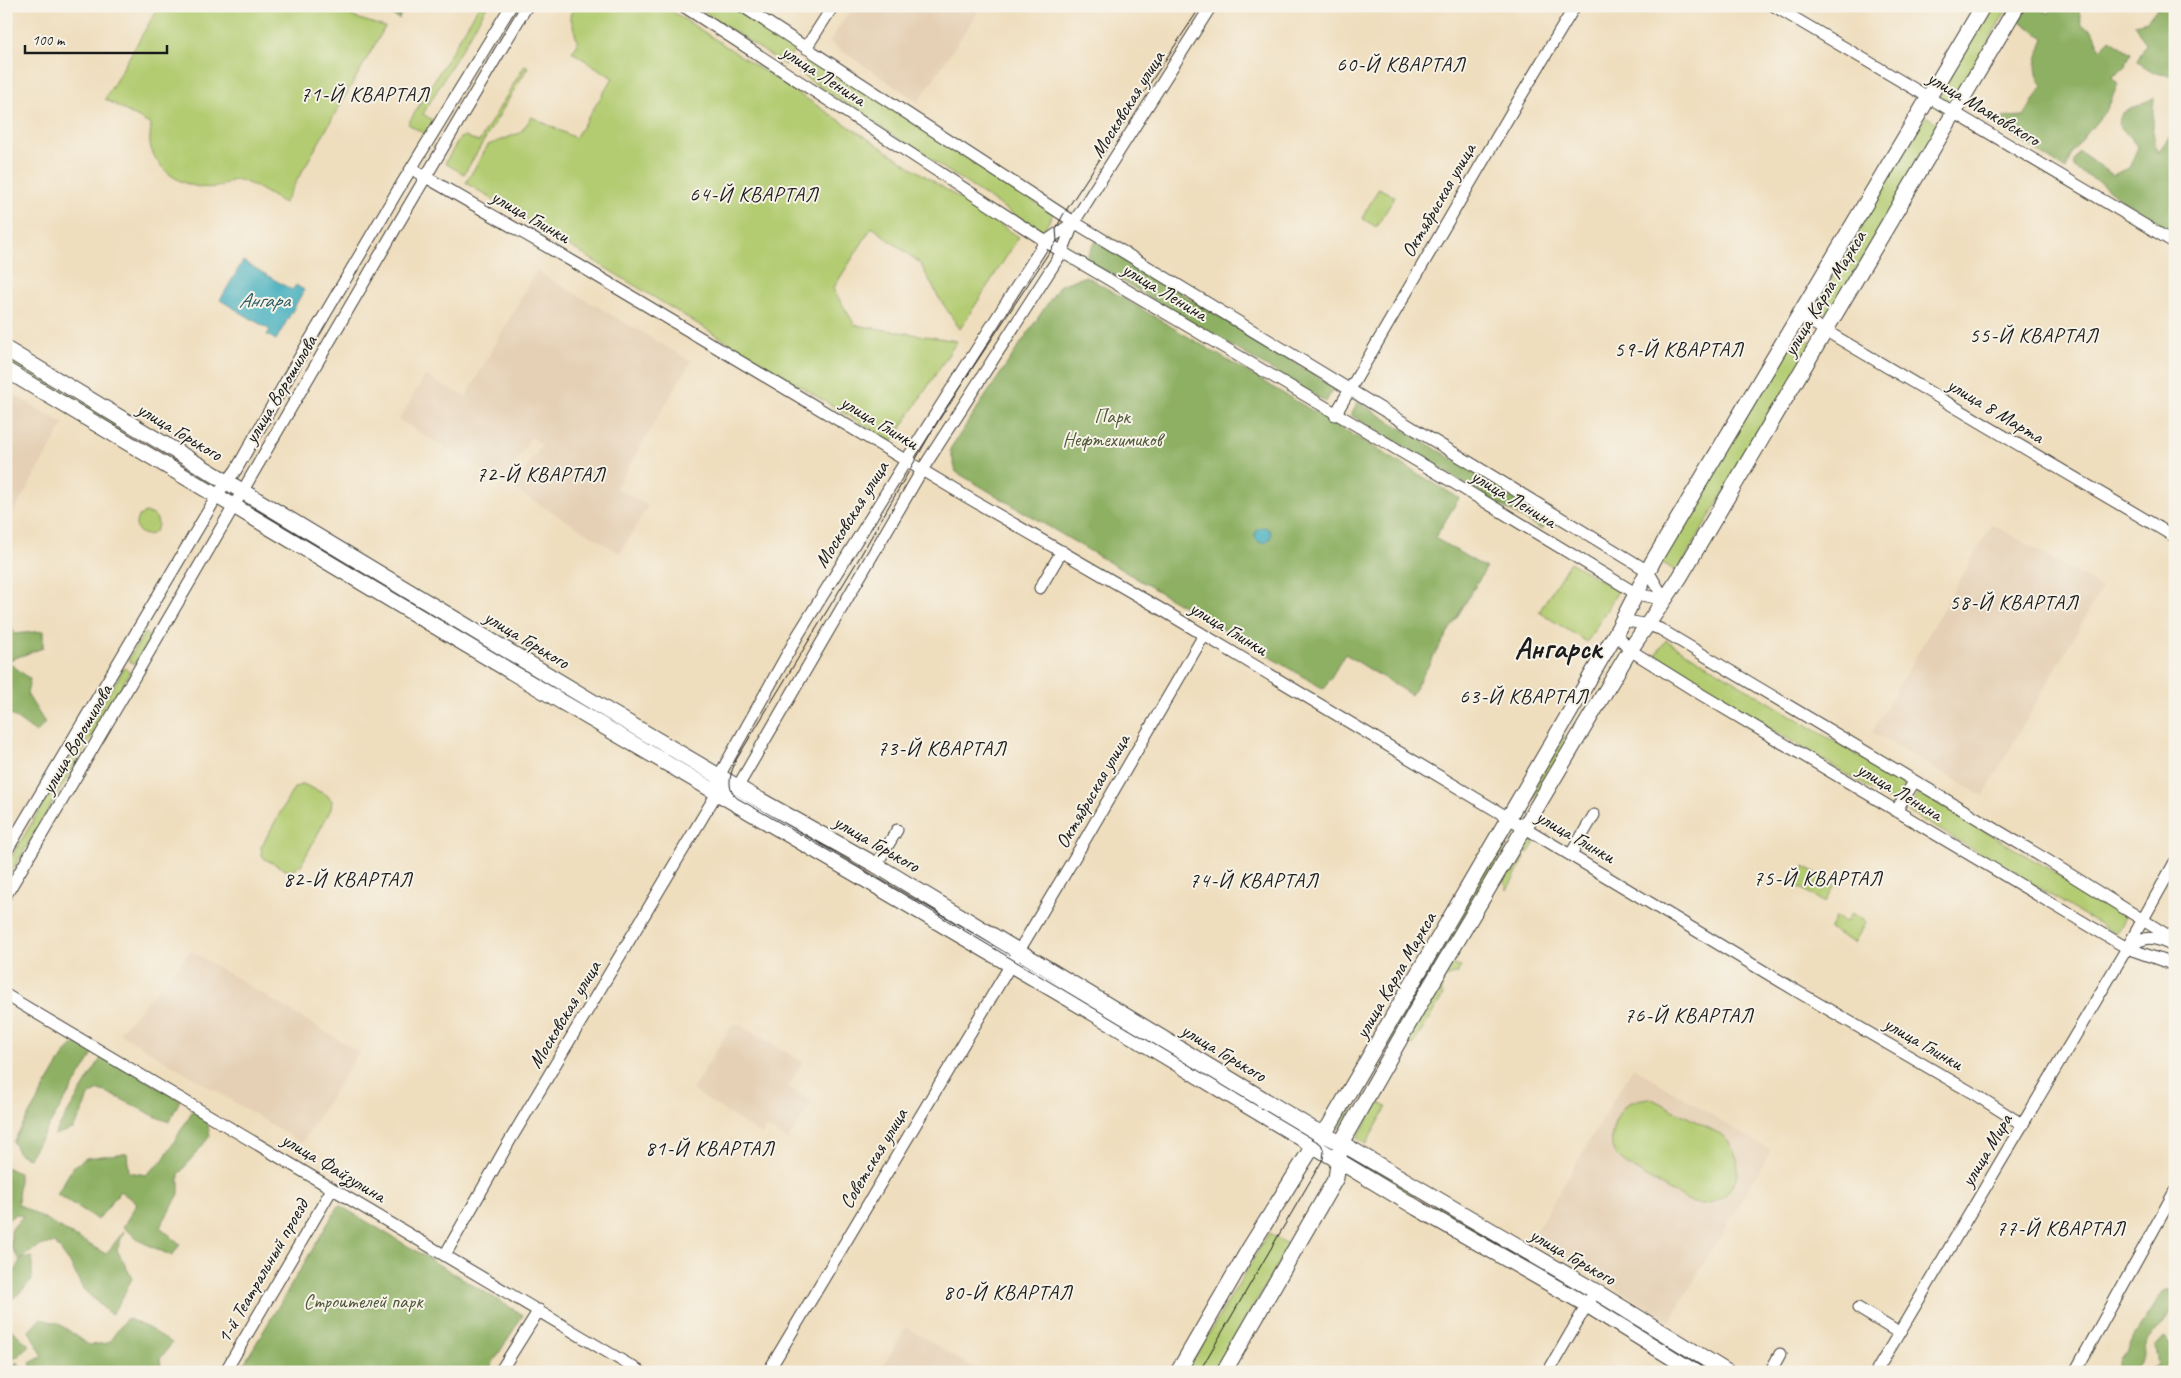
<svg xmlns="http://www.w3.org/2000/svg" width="2181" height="1378" viewBox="0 0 2181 1378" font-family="Caveat,sans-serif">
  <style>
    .built { fill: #e5d0b5 }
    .green { fill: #b3cc72; stroke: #687447 }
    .forest { fill: #8eb064; stroke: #556640 }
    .water { fill: #3fadbd; stroke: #2e646c }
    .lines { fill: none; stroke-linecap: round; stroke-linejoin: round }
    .street-casing { stroke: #3c3934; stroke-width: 13 }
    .secondary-casing { stroke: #3c3934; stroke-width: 17 }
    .street { stroke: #fff; stroke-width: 11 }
    .secondary { stroke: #fff; stroke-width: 15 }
    .tram { stroke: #1c1c1c; stroke-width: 1 }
    .labels { text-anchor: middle; stroke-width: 4; stroke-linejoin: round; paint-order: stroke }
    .street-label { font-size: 20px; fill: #1c1c1c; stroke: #f7f3e8 }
    .park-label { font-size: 20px; fill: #515a3a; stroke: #f7f3e8 }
    .neighbourhood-label { font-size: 21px; letter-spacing: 1px; fill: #1c1c1c; stroke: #f7f3e8 }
    .water-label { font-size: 21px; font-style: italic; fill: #2c5d64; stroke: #f7f3e8 }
    .town-label { font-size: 30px; font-weight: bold; fill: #1c1c1c; stroke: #f7f3e8 }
  </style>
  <rect width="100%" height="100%" fill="#f7f3e8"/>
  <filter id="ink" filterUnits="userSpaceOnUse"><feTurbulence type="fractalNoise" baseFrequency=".02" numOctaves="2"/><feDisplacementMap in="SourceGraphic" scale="10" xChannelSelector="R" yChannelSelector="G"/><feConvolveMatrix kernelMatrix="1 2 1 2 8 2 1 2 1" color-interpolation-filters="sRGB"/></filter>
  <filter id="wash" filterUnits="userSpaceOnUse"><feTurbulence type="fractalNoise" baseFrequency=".0096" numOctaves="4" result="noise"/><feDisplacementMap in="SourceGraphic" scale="20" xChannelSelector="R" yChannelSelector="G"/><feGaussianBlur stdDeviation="1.12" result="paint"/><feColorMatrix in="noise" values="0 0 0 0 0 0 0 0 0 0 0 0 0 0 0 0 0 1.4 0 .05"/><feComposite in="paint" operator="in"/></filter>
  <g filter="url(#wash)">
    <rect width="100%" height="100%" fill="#efdebe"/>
    <!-- built -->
    <path class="built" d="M 853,6 L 982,6 L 918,102 L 829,42 Z
      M 536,271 L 691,361 L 616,488 L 648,506 L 620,553 L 514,489 L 542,444 L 531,437 L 504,482 L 399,420 L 425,376 L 466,397 Z
      M 6,390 L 64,424 L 6,526 Z
      M 1992,524 L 2102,588 L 1983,796 L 1872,732 Z
      M 191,951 L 359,1052 L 302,1143 L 119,1033 Z
      M 734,1022 L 803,1062 L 788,1087 L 812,1102 L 788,1140 L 766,1127 L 762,1135 L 692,1090 Z
      M 1633,1067 L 1771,1151 L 1670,1321 L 1532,1238 Z
      M 906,1327 L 981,1372 L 880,1372 Z"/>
    <!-- green -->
    <path class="green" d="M 159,6 L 344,6 L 353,17 L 385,27 L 284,203 C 272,197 247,179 235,180 C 228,181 222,186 216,187 C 188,191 157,173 150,145 C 149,139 151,131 151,125 L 105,99 Z
      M 479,6 L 487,6 L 423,114 L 434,121 L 426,135 L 408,124 Z
      M 575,6 L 664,6 L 1019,237 L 960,329 L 939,298 L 920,263 L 872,227 L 833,289 L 855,325 L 957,341 L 892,442 L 466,183 L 488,145 L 520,133 L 532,117 L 575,138 L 613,78 L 572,52 L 578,44 L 570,15 Z
      M 695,6 L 732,6 L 796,47 L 785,65 Z
      M 1987,6 L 2009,6 L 1951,104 L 1936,93 Z
      M 810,56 L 1053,214 L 1042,233 L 799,73 Z
      M 525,65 L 528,67 L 464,174 L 445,163 L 460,138 L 465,136 L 479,142 Z
      M 1926,116 L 1941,126 L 1829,314 L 1813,304 Z
      M 1379,188 L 1395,197 L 1376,227 L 1362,218 Z
      M 1794,333 L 1812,343 L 1677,572 L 1660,561 Z
      M 6,356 L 130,431 L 118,430 L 6,365 Z
      M 259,507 L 433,612 L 430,617 L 255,513 Z
      M136 524a11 11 0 1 1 22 0a11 11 0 1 1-22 0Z
      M 1570,562 L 1618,591 L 1587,642 L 1539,612 Z
      M 440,617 L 670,752 L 660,753 L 438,621 Z
      M 144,633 L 151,637 L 135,664 L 128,660 Z
      M 1666,640 L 1905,784 L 1894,803 L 1654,658 Z
      M 124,668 L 130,672 L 6,881 L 6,866 Z
      M 1564,737 L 1568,740 L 1522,819 L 1517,816 Z
      M 303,784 L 327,795 L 332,801 L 331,809 L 301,865 L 292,871 L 286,870 L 265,859 L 262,855 L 261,847 L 294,788 Z
      M 1919,792 L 2126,915 L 2116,934 L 1908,811 Z
      M 1511,828 L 1515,831 L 1340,1129 L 1335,1125 Z
      M 1525,839 L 1536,841 L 1528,853 L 1519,847 Z
      M 1516,853 L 1525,858 L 1507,890 L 1503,878 Z
      M 1805,866 L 1835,885 L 1825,903 L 1794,884 Z
      M 1851,913 L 1866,922 L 1854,943 L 1829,929 L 1836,917 L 1846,922 Z
      M 1451,965 L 1461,967 L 1456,974 C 1444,974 1437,986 1443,996 L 1413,1045 L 1408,1043 L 1409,1034 Z
      M 1650,1098 L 1722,1135 C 1735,1148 1741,1161 1736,1179 C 1732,1195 1709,1208 1694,1203 C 1681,1198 1623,1165 1616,1155 C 1606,1142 1614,1117 1625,1106 C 1632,1100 1642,1099 1650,1098 Z
      M 1378,1102 L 1387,1107 L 1366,1144 L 1357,1138 Z
      M 1365,1163 L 1417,1193 L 1412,1201 L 1361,1171 Z
      M 1435,1205 L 1585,1291 L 1581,1299 L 1431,1212 Z
      M 1269,1233 L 1289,1245 L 1215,1372 L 1186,1372 Z
      M 1602,1301 L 1719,1372 L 1700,1372 L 1597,1309 Z"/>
    <!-- forest -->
    <path class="forest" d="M 380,6 L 403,6 L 399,19 L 385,11 Z
      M 2029,6 L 2049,13 L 2054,6 L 2078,6 L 2082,25 L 2092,30 L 2100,49 L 2110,39 L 2131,53 L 2124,68 L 2112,76 L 2118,84 L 2107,109 L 2072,152 L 2066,170 L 1999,127 L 2004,117 L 2024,116 L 2042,86 C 2031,66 2038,58 2044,38 L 2019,20 Z
      M 2165,6 L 2175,14 L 2175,75 C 2158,76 2150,71 2137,61 L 2146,44 L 2134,24 L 2147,21 L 2158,7 Z
      M 2154,98 L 2152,126 L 2157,153 L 2175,130 L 2175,204 L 2171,219 L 2175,222 L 2175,233 L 2123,201 L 2100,183 L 2075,169 L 2073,164 L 2079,151 L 2113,175 L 2129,168 L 2138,147 L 2118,124 L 2122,113 Z
      M 1096,241 L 1334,387 L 1326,402 L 1085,259 Z
      M 1086,276 L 1459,498 L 1435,538 L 1486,568 L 1411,695 L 1345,654 L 1324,689 L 956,472 L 950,449 L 1060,285 Z
      M 1358,402 L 1550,518 L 1542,530 L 1351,415 Z
      M 6,618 L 15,634 L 43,631 L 43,648 L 7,661 L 30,679 L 27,694 L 45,723 L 36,733 L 6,711 Z
      M 75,1043 L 95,1051 L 29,1158 L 19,1154 L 13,1142 L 65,1053 Z
      M 103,1055 L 180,1100 L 169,1122 C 144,1113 124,1098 99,1090 L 88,1096 L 81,1115 L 73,1129 L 54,1135 Z
      M 193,1110 L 206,1116 L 210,1136 L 179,1174 L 179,1194 L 160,1227 L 180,1244 L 172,1256 L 142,1242 L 123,1227 L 137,1203 L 120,1191 L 98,1220 L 57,1194 L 73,1167 L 86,1158 L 127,1153 L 129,1172 L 146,1175 L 163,1160 Z
      M 6,1167 L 19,1173 L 18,1204 L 106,1254 L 124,1231 L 117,1250 L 132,1278 L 121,1300 L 111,1315 L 83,1289 L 70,1263 L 55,1243 C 40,1244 32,1249 21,1259 L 32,1257 L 32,1281 L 15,1297 L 6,1302 L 6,1279 L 12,1277 L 20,1260 L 11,1247 L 11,1230 L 23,1216 L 16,1214 L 6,1221 Z
      M 339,1205 L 523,1315 L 487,1372 L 239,1372 Z
      M 2165,1290 L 2173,1290 C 2181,1308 2155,1330 2146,1344 C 2143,1348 2145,1355 2142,1359 C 2139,1364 2135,1366 2132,1372 L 2116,1372 L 2120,1358 L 2127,1352 L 2134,1336 Z
      M 127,1318 L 150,1329 L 172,1343 L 160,1359 L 162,1372 L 33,1372 L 30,1363 L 43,1356 L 29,1331 L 40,1319 L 58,1323 L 89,1345 L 108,1343 Z
      M 6,1325 L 29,1345 L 19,1356 L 6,1363 Z
      M 2165,1337 L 2175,1351 L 2175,1372 L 2141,1372 L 2143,1369 L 2147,1370 L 2158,1365 L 2155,1348 Z
      M 18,1362 L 23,1372 L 6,1372 L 6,1367 Z"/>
    <!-- water -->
    <path class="water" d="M 243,261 L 292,290 L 296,285 L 304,290 L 276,340 L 267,335 L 270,330 L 220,300 Z
      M1255 535a8 8 0 1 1 16 0a8 8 0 1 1-16 0Z"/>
  </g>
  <g filter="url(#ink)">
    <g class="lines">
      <!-- street casing -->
      <g class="street-casing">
        <path id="street" d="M 683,6 L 1062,252 L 1449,480 L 1637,594 L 1665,600
          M 742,6 L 1074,222 L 1648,571 L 1665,600
          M 1774,6 L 2175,243
          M 806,48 L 833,6
          M 412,169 L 577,264 L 967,497 L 1159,608 L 1800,993 L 1976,1095 L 2023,1125
          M 1799,315 L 2175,537
          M 1335,415 L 1518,101 L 1575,6
          M 1040,588 L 1062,551
          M 1623,620 L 1648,625 L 1660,629 L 2047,860 L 2175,940
          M 1616,633 L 1630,650 L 1702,695 L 2056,906 L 2127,948 L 2175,965
          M 717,793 L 736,786 L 741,781 L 922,470 L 1062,252 L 1074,222 L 1211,6
          M 1896,811 L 1914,782
          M 6,852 L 220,491 L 236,470 L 294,367 L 398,190 L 511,6
          M 1571,854 L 1594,815
          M 876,865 L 897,830
          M 6,895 C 182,600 350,301 527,6
          M 2128,947 C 2147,935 2153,936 2173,946
          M 6,995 L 641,1372
          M 445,1255 L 509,1142 L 717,793 L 719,776 L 798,635 L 907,459 L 1045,242 L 1074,222
          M 1858,1308 L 1899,1333
          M 225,1372 L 332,1189
          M 500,1372 L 539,1310
          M 768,1372 L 1079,850 L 1204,635
          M 1548,1372 L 1595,1291
          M 1770,1372 L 1780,1354
          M 1876,1372 L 2127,948 L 2175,862
          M 2075,1372 L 2175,1191"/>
      </g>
      <!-- secondary casing -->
      <g class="secondary-casing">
        <path id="secondary" d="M 6,349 L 608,711 L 751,795 L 876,865 L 1311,1128 L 1341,1143 L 1595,1291 L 1727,1372
          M 6,370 L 562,702 L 1105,1020 L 1417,1208 L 1587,1305 L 1695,1372
          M 1178,1372 L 1249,1249 L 1313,1146 L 1329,1126 L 1616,633 L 1653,561 L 1983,6
          M 1224,1372 L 1336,1178 L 1341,1143 L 1425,995 L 1630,650 L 1680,577 L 2017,6"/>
      </g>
      <!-- street -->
      <use href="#street" class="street"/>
      <!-- secondary -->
      <use href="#secondary" class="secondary"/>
      <!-- tram -->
      <path class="tram" d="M 1199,1372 L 1323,1159 L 1324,1151 L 1321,1144 L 878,879 L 737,798 C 725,788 731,772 736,760 L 858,560 L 940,417 L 1048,254 L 1057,241 L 1056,229 L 1063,215 L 1201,6"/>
    </g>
  </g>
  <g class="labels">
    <!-- street labels -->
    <g class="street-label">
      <text transform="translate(824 75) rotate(33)" y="7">улица Ленина</text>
      <text transform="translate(1127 104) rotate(-58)" y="7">Московская улица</text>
      <text transform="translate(1984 108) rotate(31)" y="7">улица Маяковского</text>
      <text transform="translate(1438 200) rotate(-60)" y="7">Октябрьская улица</text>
      <text transform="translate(531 216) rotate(30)" y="7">улица Глинки</text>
      <text transform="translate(1165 291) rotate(31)" y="7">улица Ленина</text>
      <text transform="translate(1824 293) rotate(-59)" y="7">улица Карла Маркса</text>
      <text transform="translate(280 389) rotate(-59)" y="7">улица Ворошилова</text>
      <text transform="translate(1996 410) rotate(31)" y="7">улица 8 Марта</text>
      <text transform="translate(880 422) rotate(31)" y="7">улица Глинки</text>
      <text transform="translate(180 431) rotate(31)" y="7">улица Горького</text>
      <text transform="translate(1514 498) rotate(31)" y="7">улица Ленина</text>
      <text transform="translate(851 514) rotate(-58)" y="7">Московская улица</text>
      <text transform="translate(1229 628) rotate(31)" y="7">улица Глинки</text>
      <text transform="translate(527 639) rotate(31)" y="7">улица Горького</text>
      <text transform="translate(76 739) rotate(-60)" y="7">улица Ворошилова</text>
      <text transform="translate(1092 791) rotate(-60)" y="7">Октябрьская улица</text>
      <text transform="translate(1900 791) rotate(31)" y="7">улица Ленина</text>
      <text transform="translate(1576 836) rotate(30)" y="7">улица Глинки</text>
      <text transform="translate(877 843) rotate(30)" y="7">улица Горького</text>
      <text transform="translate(1395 975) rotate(-60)" y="7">улица Карла Маркса</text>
      <text transform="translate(564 1014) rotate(-59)" y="7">Московская улица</text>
      <text transform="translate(1924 1043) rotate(30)" y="7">улица Глинки</text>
      <text transform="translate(1224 1052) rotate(31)" y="7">улица Горького</text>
      <text transform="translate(1986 1150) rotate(-59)" y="7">улица Мира</text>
      <text transform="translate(873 1158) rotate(-59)" y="7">Советская улица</text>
      <text transform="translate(334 1167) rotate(31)" y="7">улица Файзулина</text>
      <text transform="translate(1573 1256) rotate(30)" y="7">улица Горького</text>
      <text transform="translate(262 1271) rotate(-60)" y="7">1-й Театральный проезд</text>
    </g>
    <!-- park labels -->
    <g class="park-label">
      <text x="1112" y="423">Парк<tspan x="1112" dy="23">Нефтехимиков</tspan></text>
      <text x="363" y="1308">Строителей парк</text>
    </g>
    <!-- neighbourhood labels -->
    <g class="neighbourhood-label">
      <text x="1401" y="71">60-Й КВАРТАЛ</text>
      <text x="365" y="101">71-Й КВАРТАЛ</text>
      <text x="754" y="201">64-Й КВАРТАЛ</text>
      <text x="2034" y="342">55-Й КВАРТАЛ</text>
      <text x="1679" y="356">59-Й КВАРТАЛ</text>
      <text x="541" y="481">72-Й КВАРТАЛ</text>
      <text x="2014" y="609">58-Й КВАРТАЛ</text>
      <text x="1524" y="703">63-Й КВАРТАЛ</text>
      <text x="942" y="755">73-Й КВАРТАЛ</text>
      <text x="1818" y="885">75-Й КВАРТАЛ</text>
      <text x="348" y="886">82-Й КВАРТАЛ</text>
      <text x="1254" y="887">74-Й КВАРТАЛ</text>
      <text x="1689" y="1022">76-Й КВАРТАЛ</text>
      <text x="710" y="1155">81-Й КВАРТАЛ</text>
      <text x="2061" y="1235">77-Й КВАРТАЛ</text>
      <text x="1008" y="1299">80-Й КВАРТАЛ</text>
    </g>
    <!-- water labels -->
    <g class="water-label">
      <text x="264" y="307">Ангара</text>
    </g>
    <!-- town labels -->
    <g class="town-label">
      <text x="1558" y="658">Ангарск</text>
    </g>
  </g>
  <!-- margin -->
  <rect width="2181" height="1378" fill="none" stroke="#f7f3e8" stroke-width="25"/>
  <!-- scale -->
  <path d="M25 45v8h142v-8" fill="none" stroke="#1c1c1c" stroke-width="2.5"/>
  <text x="32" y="45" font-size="15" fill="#1c1c1c" stroke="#f7f3e8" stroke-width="4" paint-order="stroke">100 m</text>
</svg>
